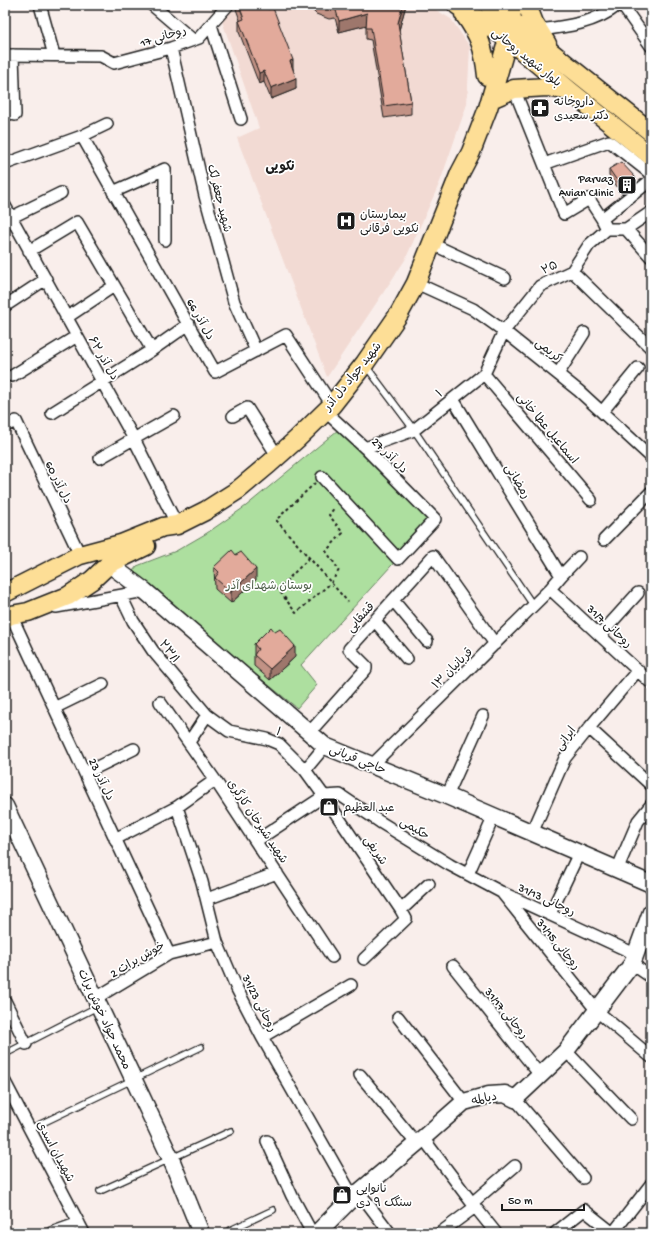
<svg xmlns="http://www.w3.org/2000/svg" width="656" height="1238" viewBox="0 0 656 1238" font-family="'Gochi Hand','Playpen Sans Arabic',sans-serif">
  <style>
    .built { fill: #f2dad3 }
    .park { fill: #addf9f; stroke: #647e5e }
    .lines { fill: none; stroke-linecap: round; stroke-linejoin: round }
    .lane-casing { stroke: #1c1c1c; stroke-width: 8 }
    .street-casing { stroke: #1c1c1c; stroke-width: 14 }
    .secondary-casing { stroke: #1c1c1c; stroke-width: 19 }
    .primary-casing { stroke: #1c1c1c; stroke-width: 21 }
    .path { stroke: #1c1c1c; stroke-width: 2; stroke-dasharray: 3 3; stroke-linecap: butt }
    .lane { stroke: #fff; stroke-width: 5.5 }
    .street { stroke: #fff; stroke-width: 11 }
    .secondary { stroke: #fff; stroke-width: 16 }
    .primary { stroke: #fdde96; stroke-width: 18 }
    .wall { fill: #c29285; stroke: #1c1c1c }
    .shaded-wall { fill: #9e776c; stroke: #1c1c1c }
    .building { fill: #e2aa9b; stroke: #1c1c1c }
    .labels { text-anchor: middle; stroke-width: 3.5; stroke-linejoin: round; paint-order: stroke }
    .street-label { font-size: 12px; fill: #1c1c1c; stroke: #fff }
    .poi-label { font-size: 12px; fill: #1c1c1c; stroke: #fff; text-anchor: start }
    .park-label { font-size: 12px; fill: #4f604a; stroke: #fff }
    .neighbourhood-label { font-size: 13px; font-weight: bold; fill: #1c1c1c; stroke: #fff }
  </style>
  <rect width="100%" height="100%" fill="#f9eeeb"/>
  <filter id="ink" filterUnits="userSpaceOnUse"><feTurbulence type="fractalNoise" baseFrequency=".025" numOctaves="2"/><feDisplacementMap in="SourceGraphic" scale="8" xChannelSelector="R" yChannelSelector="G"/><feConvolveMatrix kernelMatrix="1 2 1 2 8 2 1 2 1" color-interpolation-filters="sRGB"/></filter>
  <g filter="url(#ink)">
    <!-- built -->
    <path class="built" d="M 232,5 L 428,5 L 451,19 L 470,47 L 467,104 L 440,182 L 405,260 L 327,377 L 237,138 L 259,128 L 221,18 Z"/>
    <!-- park -->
    <path class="park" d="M 344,425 L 431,522 L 301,665 L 317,685 L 297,708 L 134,576 L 133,571 L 137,566 L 176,551 L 207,533 L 246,506 Z"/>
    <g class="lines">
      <!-- lane casing -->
      <g class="lane-casing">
        <path id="lane" d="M 366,366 L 414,430 L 533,605
          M 5,1054 L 97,1007
          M 30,1129 L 201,1047
          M 100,1191 L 231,1131
          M 224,1233 L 273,1210"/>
      </g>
      <!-- street casing -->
      <g class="street-casing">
        <path id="street" d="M 40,5 L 54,55
          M 152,5 L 193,40
          M 622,5 L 651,46
          M 211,25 L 241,119
          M 538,30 C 566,27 596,23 618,5
          M 171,48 L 205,196 L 234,302 L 256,351
          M 5,55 L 101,56 L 114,63 L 171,48 L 199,38 L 228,5
          M 13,55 L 15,115
          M 514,89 L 564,214 L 589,199 L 602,219 L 607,229
          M 82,136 L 215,372 L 286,335 L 332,405
          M 5,164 L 82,136 L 107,124
          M 544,164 L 609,141 L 651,174
          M 113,192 L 165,169 L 165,240
          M 5,206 L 134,439 L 177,525
          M 602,219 L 651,180
          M 6,220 L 61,193
          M 607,229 L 626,229 L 651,257
          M 626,229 L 651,212
          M 432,244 L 505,278
          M 29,251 L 77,222 L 152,350
          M 572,271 L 651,348
          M 416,283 L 473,309 L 504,331 L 579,391 L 651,457
          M 5,306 L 46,279
          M 66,318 L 114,286
          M 484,374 L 591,500
          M 558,374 L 584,333
          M 12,376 L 77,336
          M 453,399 L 561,576
          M 602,412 L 638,368
          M 52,413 L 152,350 L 189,324
          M 233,416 L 247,408 L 278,457
          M 5,426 L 16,421 L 80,555
          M 365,448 L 414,430 L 484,374 L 504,331 L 540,286 L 572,271 L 589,245 L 607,229
          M 100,458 L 174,416
          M 322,477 L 398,559 L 435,519 L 365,448 L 325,411
          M 604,540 L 651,492
          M 550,589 L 651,683
          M 121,596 L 133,621 L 153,651 L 207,715 L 229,731 L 267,739 L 279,744 L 305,770 L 324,796 L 401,910 L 406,919 L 364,959
          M 393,600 L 427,641
          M 56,607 L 145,591
          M 11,615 L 169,954
          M 375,621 L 407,659
          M 600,635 L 638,593
          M 160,702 L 215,780 L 332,957
          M 54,708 L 103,684
          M 589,728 L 651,785
          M 309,733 L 366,669 L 366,666 L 349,649 L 433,556 L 495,644
          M 189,742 L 207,715
          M 372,765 L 550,589 L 561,576 L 579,557
          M 305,770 L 325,746
          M 85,773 L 134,749
          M 447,796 L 483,716
          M 177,807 L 202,882 L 217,942 L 237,989 L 262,1037 L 353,1197
          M 532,833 L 565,758 L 589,728 L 638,670
          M 115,839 L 177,807 L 215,780
          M 256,841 L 324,796 L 340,795 L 380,822 L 450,865 L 501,892 L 635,954
          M 617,870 L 638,821 L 651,805
          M 468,874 L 494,816
          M 503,894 L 597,1011 L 651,1057
          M 207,899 L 277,873
          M 401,910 L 429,884
          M 550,914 L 579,853
          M 639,942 L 651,945
          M 632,964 L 651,977
          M 453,966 L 540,1075
          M 96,998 L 169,954 L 217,942
          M 5,1001 L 26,1044
          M 398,1017 L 464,1102
          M 262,1037 L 351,985
          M 566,1051 L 631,1119
          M 360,1075 L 416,1143
          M 5,1082 L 84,1233
          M 515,1099 L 583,1178
          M 423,1138 L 472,1203 L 496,1233
          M 267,1141 L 292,1196 L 312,1233
          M 359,1192 L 390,1233
          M 472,1203 L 515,1166
          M 51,1233 L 79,1223
          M 440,1233 L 475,1207
          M 555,1233 L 584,1210 L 613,1233
          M 613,1233 L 651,1184"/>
      </g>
      <!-- secondary casing -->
      <g class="secondary-casing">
        <path id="secondary" d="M 109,564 L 145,591 L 325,746 L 447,796 L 651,884
          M 5,806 L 171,1159 L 201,1233
          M 317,1233 L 353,1197 L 423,1138 L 464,1102 L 489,1095 L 505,1094 L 515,1099 L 566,1051 L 632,964 L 651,912"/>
      </g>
      <!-- primary casing -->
      <g class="primary-casing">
        <path id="primary" d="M 457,5 L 508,39 L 570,91 L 651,156
          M 489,5 L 511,20 L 651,132
          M 527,5 L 534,23 L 547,44
          M 464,14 C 480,36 484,48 487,76
          M 491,99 L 514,89 L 547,87 L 569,91
          M 5,593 L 80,555 L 121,544 L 163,527 L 177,525 L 205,511 L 238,490 L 269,464 L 297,439 L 332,405 L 365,363 L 399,314 L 416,283 L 460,173 L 471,152 L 488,108 L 508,39 L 513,5
          M 5,618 L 11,615 L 28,612 L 68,596 L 92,580 L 109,564 L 146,546"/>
      </g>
      <!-- path -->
      <path class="path" d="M 315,483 L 276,520 L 348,602
        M 309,558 L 278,589 L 296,613 L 331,583 L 339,570 L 326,551 L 343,533 L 329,515 L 335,507"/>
      <!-- lane -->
      <use href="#lane" class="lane"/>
      <!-- street -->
      <use href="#street" class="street"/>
      <!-- secondary -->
      <use href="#secondary" class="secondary"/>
      <!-- primary -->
      <use href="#primary" class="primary"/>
    </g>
    <!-- wall -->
    <path class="wall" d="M 236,5 L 267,5 L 293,69 L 296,89 L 271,99 L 264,82 L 259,84 L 239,32 L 239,21 L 240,20 L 236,9 Z
      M 307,5 L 406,5 L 399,30 L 411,102 L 411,114 L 384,118 L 371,40 L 366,39 L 366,25 L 339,32 L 335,18 L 329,19 L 316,14 Z
      M 609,169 L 635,183 L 622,194 L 609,175 Z
      M 214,567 L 256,580 L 231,603 L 215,589 Z
      M 254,644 L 295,657 L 270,680 L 254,666 Z"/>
    <!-- shaded-wall -->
    <path class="shaded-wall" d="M 403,5 L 406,5 L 398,34 L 398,23 Z
      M 367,13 L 367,25 L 339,32 L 339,21 Z
      M 293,60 L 293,71 L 290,61 Z
      M 264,71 L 264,82 L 259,84 L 259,73 Z
      M 296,78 L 296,89 L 271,99 L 271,88 Z
      M 635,177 L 635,183 L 622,194 L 622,188 Z
      M 256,569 L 256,580 L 231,603 L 231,592 Z
      M 295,646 L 295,657 L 270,680 L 270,669 Z"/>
    <!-- building -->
    <path class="building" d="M 239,5 L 267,5 L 268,9 L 273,8 L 293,60 L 290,61 L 296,78 L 271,88 L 264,71 L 259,73 L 239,21 L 244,19 Z
      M 322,5 L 403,5 L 398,23 L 411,102 L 384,106 L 371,28 L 366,28 L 367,13 L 339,21 L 335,7 L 329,7 Z
      M 621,162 L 635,177 L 622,188 L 609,169 Z
      M 232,550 L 236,555 L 241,552 L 256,569 L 231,592 L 215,578 L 219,572 L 214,567 Z
      M 271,627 L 275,632 L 280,629 L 295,646 L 270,669 L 254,655 L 258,649 L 254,644 Z"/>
  </g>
  <!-- icons -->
  <defs>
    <g id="pharmacy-square" transform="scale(1)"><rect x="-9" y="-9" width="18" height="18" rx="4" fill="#1c1c1c" stroke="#fff"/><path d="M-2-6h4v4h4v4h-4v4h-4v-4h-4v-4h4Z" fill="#fff"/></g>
    <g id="building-square" transform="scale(1)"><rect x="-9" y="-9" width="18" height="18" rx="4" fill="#1c1c1c" stroke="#fff"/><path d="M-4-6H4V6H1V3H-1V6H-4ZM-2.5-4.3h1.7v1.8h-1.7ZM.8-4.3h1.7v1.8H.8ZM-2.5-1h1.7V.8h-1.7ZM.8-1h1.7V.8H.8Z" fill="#fff"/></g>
    <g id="hospital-square" transform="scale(1)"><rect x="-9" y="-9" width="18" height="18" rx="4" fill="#1c1c1c" stroke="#fff"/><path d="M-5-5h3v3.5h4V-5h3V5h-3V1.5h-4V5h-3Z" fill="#fff"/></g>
    <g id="shop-square" transform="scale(1)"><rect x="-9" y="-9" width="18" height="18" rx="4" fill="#1c1c1c" stroke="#fff"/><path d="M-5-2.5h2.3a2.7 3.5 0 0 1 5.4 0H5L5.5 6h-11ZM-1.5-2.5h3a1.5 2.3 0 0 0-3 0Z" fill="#fff"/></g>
  </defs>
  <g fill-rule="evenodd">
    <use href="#pharmacy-square" x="540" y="108"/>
    <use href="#building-square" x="627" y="185"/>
    <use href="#hospital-square" x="346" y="221"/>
    <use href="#shop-square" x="329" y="807"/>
    <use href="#shop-square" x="342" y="1195"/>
  </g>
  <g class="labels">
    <!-- street labels -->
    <g class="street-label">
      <text transform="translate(163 36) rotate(-17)" y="4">روحانی 17</text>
      <text transform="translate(527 57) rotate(39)" y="4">بلوار شهید روحانی</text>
      <text transform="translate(220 198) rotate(76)" y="4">شهید جعفر لک</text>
      <text transform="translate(549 267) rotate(-26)" y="4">۲۵</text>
      <text transform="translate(201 319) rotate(61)" y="4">دل آذر 66</text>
      <text transform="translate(549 350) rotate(39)" y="4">کریمی</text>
      <text transform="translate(104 358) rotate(60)" y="4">دل آذر ۶۲</text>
      <text transform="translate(352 376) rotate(-51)" y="4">شهید جواد دل آذر</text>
      <text transform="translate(439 393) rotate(-39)" y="4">۱</text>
      <text transform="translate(548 428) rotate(50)" y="4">اسماعیل عطا خانی</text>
      <text transform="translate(390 455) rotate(45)" y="4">دل آذر 27</text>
      <text transform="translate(518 481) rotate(59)" y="4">رمضانی</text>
      <text transform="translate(59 482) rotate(64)" y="4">دل آذر 60</text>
      <text transform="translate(360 617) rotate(-48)" y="4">قشقایی</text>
      <text transform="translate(610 626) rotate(43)" y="4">روحانی 31/7</text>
      <text transform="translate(170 651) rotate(52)" y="4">۲۳/۱</text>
      <text transform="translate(452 668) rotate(-45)" y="4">۱۳ قربانیان</text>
      <text transform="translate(279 731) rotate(25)" y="4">۱</text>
      <text transform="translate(565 738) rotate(-53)" y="4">ایرانی</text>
      <text transform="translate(358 759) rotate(22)" y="4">حاجی قربانی</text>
      <text transform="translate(102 779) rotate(65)" y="4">دل آذر 23</text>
      <text transform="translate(258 821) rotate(56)" y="4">شهید شیرخان کارگری</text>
      <text transform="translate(415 828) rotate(31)" y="4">حکیمی</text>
      <text transform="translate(376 850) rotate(56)" y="4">شریفی</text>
      <text transform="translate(547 899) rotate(25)" y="4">روحانی 31/13</text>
      <text transform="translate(559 944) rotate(51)" y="4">روحانی 31/15</text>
      <text transform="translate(137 959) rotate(-30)" y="4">خوش برات 2</text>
      <text transform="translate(260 1003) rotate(63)" y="4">روحانی 31/23</text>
      <text transform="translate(507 1013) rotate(51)" y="4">روحانی 31/17</text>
      <text transform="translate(105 1019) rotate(65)" y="4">محمد جواد خوش برات</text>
      <text transform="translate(484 1098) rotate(-12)" y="4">دیالمه</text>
      <text transform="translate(56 1151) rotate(62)" y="4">شهیدان اسدی</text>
    </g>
    <!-- poi labels -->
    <g class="poi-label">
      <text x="554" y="105">داروخانه<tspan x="554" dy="14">دکتر سعیدی</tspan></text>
      <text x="613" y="182" text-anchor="end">Parvaz<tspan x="613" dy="14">Avian Clinic</tspan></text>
      <text x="360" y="218">بیمارستان<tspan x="360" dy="14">نکویی فرقانی</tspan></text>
      <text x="343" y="811">عبد العظيم</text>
      <text x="356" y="1192">نانوایی<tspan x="356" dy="14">سنگک ۹ دی</tspan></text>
    </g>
    <!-- park labels -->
    <g class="park-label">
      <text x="269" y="589">بوستان شهدای آذر</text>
    </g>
    <!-- neighbourhood labels -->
    <g class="neighbourhood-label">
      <text x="280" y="170">نکویی</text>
    </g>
  </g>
  <!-- margin -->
  <rect width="656" height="1238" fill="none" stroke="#fff" stroke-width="20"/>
  <rect x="10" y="10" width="636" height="1218" fill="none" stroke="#1c1c1c" stroke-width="1.5" filter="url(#ink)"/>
  <!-- scale -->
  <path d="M502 1204v6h82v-6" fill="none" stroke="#1c1c1c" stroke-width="2"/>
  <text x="508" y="1204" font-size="12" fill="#1c1c1c" stroke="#ffffff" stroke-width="3" paint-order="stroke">50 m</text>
</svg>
